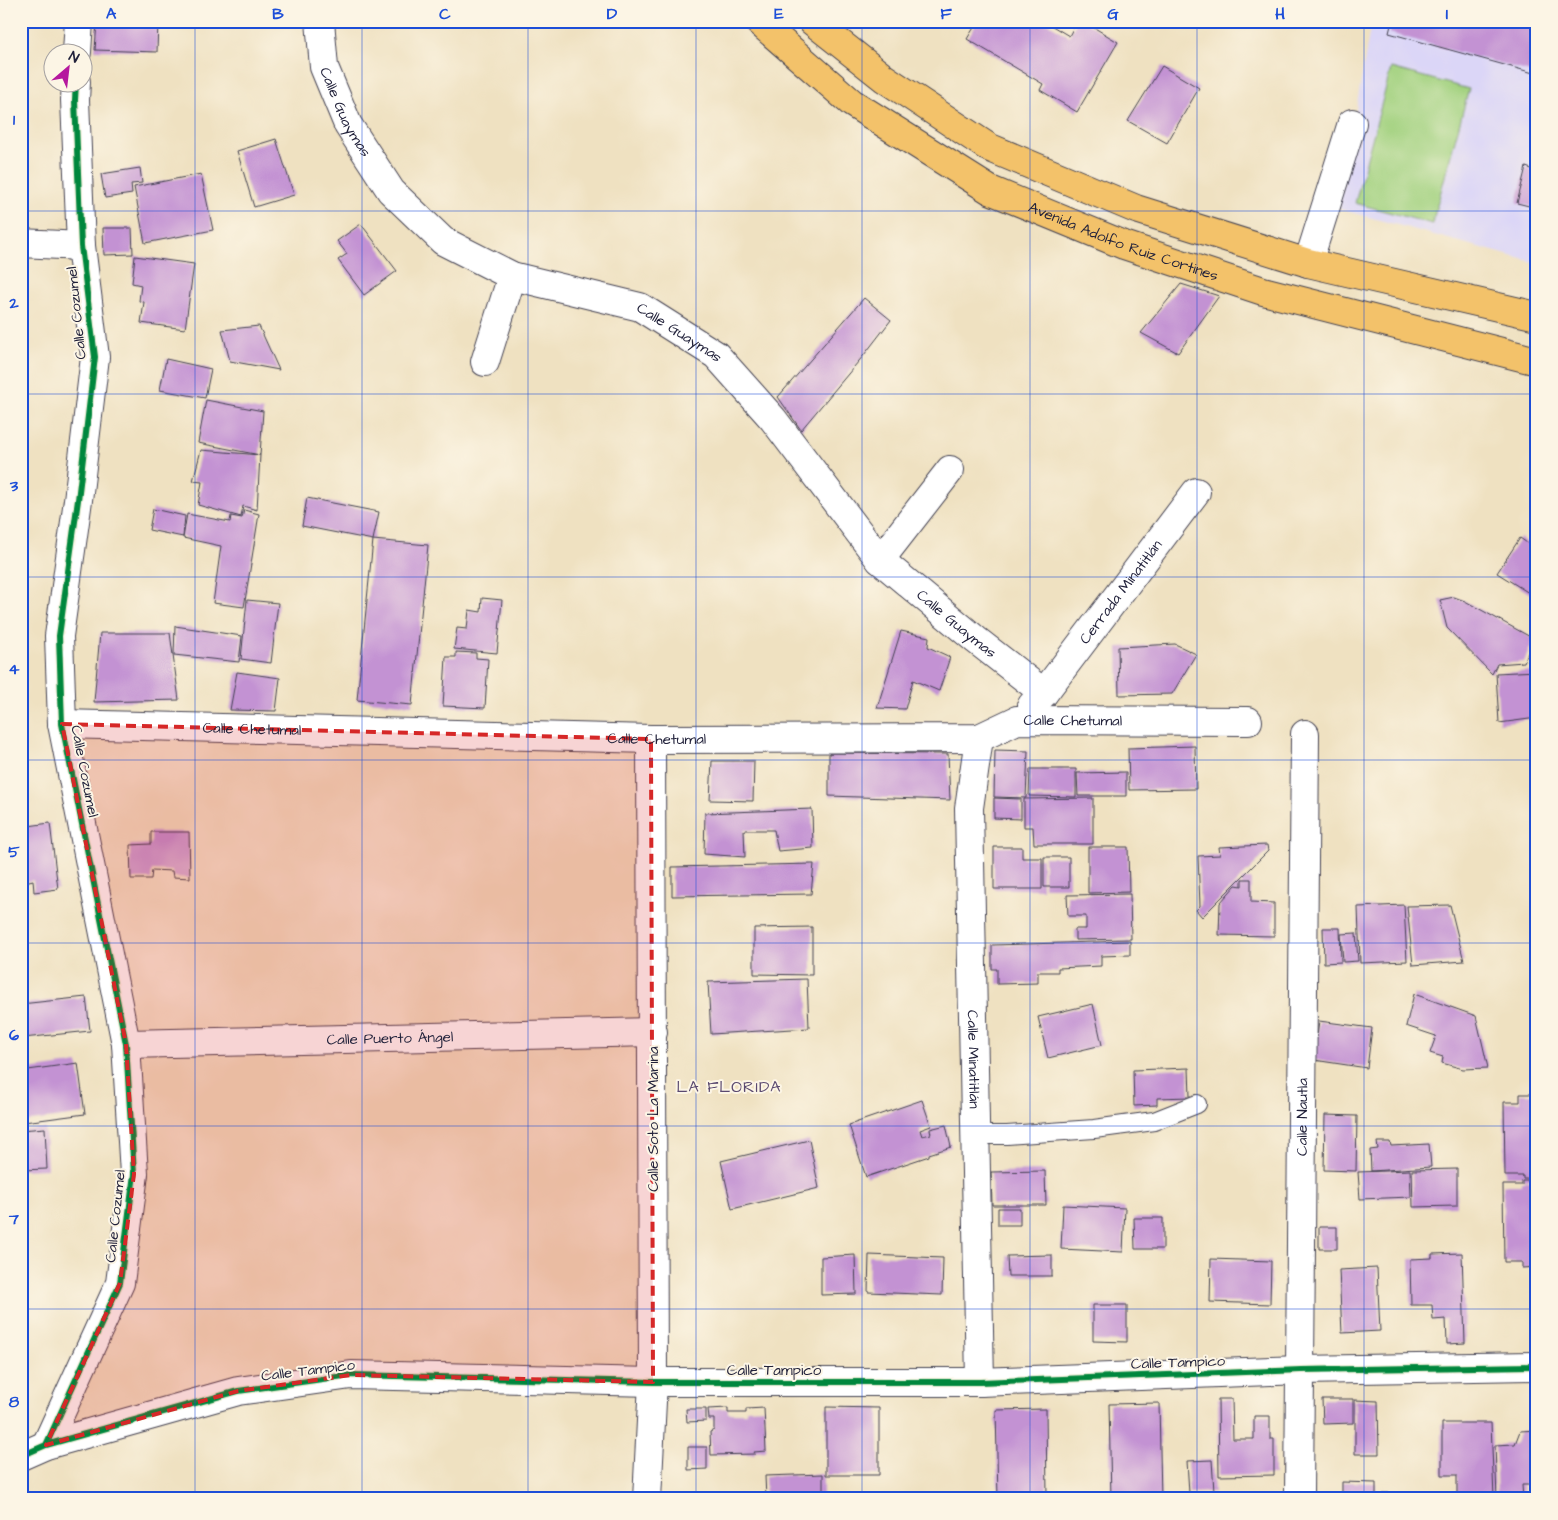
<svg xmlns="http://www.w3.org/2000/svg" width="1558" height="1520" viewBox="0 0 1558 1520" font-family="'Architects Daughter',sans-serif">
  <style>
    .built { fill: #dbd6f7 }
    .green { fill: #a3d280; stroke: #627a5e }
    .building { fill: #c392d3 }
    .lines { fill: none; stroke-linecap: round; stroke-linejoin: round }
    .lane-casing { stroke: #413f4f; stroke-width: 20 }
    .street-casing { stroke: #413f4f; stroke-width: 30 }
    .primary-casing { stroke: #413f4f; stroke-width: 30 }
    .lane { stroke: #fff; stroke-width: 18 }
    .street { stroke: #fff; stroke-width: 28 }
    .primary { stroke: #f3c26a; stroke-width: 28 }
    .cycleway-casing { stroke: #fcf5e5; stroke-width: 9 }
    .cycleway { stroke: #00873e; stroke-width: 6 }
    .marked { fill: #d62828; fill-opacity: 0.2; stroke: #d62828; stroke-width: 4; stroke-dasharray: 10 6; stroke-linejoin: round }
    .grid { fill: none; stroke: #1d4ed8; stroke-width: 1; stroke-opacity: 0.55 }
    .labels { text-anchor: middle; stroke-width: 4; stroke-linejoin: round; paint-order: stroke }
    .street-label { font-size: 15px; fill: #22223b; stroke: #fcf5e5 }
    .neighbourhood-label { font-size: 16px; letter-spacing: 1px; fill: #5a4970; stroke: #fcf5e5 }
    .neatline { fill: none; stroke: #1d4ed8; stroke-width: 2 }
    .grid-label { font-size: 16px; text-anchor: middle; font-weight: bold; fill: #1d4ed8 }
  </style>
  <rect width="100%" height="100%" fill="#fcf5e5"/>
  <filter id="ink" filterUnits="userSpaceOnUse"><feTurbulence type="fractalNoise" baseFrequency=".02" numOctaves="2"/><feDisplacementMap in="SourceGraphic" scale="10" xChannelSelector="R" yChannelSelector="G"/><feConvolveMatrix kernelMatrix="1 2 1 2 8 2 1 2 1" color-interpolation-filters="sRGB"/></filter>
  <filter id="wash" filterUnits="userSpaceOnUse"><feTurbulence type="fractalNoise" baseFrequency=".0096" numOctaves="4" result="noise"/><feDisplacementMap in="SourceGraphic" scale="20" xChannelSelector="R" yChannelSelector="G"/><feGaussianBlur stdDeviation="1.12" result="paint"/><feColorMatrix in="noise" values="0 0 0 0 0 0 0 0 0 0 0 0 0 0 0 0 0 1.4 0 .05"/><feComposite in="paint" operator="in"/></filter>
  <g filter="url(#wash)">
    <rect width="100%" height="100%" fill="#efe1c1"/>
    <!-- built -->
    <path class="built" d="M 1374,21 L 1537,21 L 1537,263 L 1339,209 L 1369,34 Z"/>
    <!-- green -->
    <path class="green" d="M 1391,68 L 1469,89 L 1432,224 L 1355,203 Z"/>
    <g id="blocks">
      <!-- building -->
      <path class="building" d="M 97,21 L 158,21 L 157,52 L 95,50 Z
        M 978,21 L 1044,21 L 1069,36 L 1077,21 L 1083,21 L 1118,42 L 1077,112 L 1040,90 L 1043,84 L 967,39 Z
        M 1392,21 L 1537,21 L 1537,74 L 1389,33 Z
        M 1162,66 L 1199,88 L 1167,143 L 1128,121 Z
        M 276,139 L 294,195 L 254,207 L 237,151 Z
        M 1526,167 L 1537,171 L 1537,208 L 1517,203 Z
        M 140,168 L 142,183 L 131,184 L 132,194 L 105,198 L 101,174 Z
        M 201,174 L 213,230 L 145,243 L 134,187 Z
        M 361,224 L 397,271 L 364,295 L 338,260 L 347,254 L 337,241 Z
        M 103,228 L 132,228 L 133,254 L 104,255 Z
        M 135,256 L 194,264 L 185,329 L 141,323 L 144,302 L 139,301 L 141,285 L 132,283 Z
        M 1181,284 L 1219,296 L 1178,353 L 1141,333 Z
        M 864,298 L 891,320 L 864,355 L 801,430 L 778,397 Z
        M 259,326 L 279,370 L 230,361 L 222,330 Z
        M 166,359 L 211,369 L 205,398 L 160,390 Z
        M 206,400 L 263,411 L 260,455 L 257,510 L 243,506 L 241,517 L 198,505 L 202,482 L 193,481 L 201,450 L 260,455 L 198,443 Z
        M 307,498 L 379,512 L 373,540 L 302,526 Z
        M 153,509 L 185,516 L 183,537 L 149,530 Z
        M 244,510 L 259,514 L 244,607 L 213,603 L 221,546 L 183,538 L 187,514 L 230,522 L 231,516 L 242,518 Z
        M 1520,538 L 1537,550 L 1537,598 L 1497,573 Z
        M 373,540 L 428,545 L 412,705 L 357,700 Z
        M 1454,597 L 1465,601 L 1534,639 L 1524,662 L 1497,664 L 1492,674 L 1447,628 L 1440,600 Z
        M 482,598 L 502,600 L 497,653 L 454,649 L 457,628 L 467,629 L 469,610 L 481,612 Z
        M 247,600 L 278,603 L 271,663 L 241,659 Z
        M 175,626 L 242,636 L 239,662 L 174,655 Z
        M 901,631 L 929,637 L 928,647 L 950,657 L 939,691 L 913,680 L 905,709 L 877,708 Z
        M 100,633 L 170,633 L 179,700 L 94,702 Z
        M 1175,644 L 1196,654 L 1172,694 L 1119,695 L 1118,647 Z
        M 456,652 L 476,653 L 476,658 L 488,659 L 485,708 L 443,706 L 446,657 L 456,657 Z
        M 1537,671 L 1537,718 L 1499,723 L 1496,673 Z
        M 237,672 L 280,678 L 276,711 L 230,710 Z
        M 1195,746 L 1196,789 L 1129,790 L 1128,748 Z
        M 995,750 L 1028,751 L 1026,798 L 994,797 Z
        M 829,753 L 948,754 L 950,800 L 829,796 Z
        M 712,761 L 754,761 L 753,801 L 710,800 Z
        M 1030,769 L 1076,769 L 1076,797 L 1029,796 Z
        M 1126,772 L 1126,796 L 1078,796 L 1077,773 Z
        M 994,798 L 1021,799 L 1021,819 L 994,818 Z
        M 1093,798 L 1093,844 L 1034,844 L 1033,827 L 1024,827 L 1024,799 Z
        M 812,809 L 813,848 L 778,851 L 774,830 L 744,830 L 745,857 L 704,854 L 705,813 Z
        M 50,823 L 58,889 L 34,892 L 33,880 L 21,883 L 21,827 Z
        M 151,832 L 189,832 L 190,878 L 173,877 L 172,871 L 152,870 L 151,879 L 131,879 L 130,845 L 151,844 Z
        M 1267,845 L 1268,851 L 1202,917 L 1196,910 L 1200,906 L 1198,856 L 1220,855 L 1219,847 Z
        M 994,847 L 1022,847 L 1022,858 L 1042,858 L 1042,889 L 994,889 Z
        M 1088,847 L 1128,847 L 1129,892 L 1088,893 Z
        M 1044,857 L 1069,857 L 1069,887 L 1044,887 Z
        M 814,864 L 811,894 L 672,896 L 672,867 Z
        M 1242,879 L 1251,879 L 1251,902 L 1274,903 L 1274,936 L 1219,935 L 1220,903 L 1236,885 L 1242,886 Z
        M 1130,894 L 1131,939 L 1075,940 L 1075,929 L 1086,929 L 1086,916 L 1068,916 L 1067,895 Z
        M 1404,905 L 1407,961 L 1360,963 L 1358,907 Z
        M 1450,905 L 1464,961 L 1413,965 L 1407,906 Z
        M 812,927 L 812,975 L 754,974 L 754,928 Z
        M 1323,928 L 1340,928 L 1341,962 L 1324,963 Z
        M 1356,933 L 1358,961 L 1343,962 L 1341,934 Z
        M 1130,941 L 1130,955 L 1101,956 L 1101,966 L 1058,968 L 1058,972 L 1038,972 L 1038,983 L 997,984 L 997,969 L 992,969 L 992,945 Z
        M 807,979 L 809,1028 L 711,1034 L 708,982 Z
        M 1414,994 L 1476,1016 L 1488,1068 L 1463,1069 L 1442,1063 L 1443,1057 L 1430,1053 L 1436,1036 L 1406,1026 Z
        M 86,997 L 90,1031 L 23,1038 L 21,1004 Z
        M 1093,1004 L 1102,1045 L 1048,1058 L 1038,1017 Z
        M 1319,1021 L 1372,1028 L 1367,1068 L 1314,1060 Z
        M 78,1063 L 85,1114 L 24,1122 L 21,1100 L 21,1071 Z
        M 1189,1068 L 1190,1097 L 1157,1098 L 1157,1105 L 1134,1106 L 1133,1070 Z
        M 1520,1094 L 1537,1094 L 1537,1179 L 1523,1179 L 1523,1176 L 1505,1176 L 1504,1102 L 1520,1102 Z
        M 922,1100 L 931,1126 L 920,1130 L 922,1136 L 931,1134 L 930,1129 L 946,1125 L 951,1147 L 929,1154 L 929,1156 L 866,1177 L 849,1125 Z
        M 1325,1115 L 1357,1116 L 1356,1171 L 1324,1170 Z
        M 45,1128 L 47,1169 L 21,1170 L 21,1130 Z
        M 809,1140 L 819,1188 L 732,1209 L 721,1161 Z
        M 1377,1142 L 1390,1142 L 1391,1146 L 1429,1144 L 1431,1167 L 1371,1171 L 1370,1150 L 1378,1149 Z
        M 1457,1169 L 1457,1206 L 1413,1207 L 1412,1170 Z
        M 1410,1170 L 1411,1197 L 1360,1199 L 1358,1172 Z
        M 1045,1171 L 1046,1205 L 992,1205 L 991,1172 Z
        M 1522,1181 L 1537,1181 L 1537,1267 L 1522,1268 L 1522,1262 L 1504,1262 L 1503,1185 L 1522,1185 Z
        M 1063,1205 L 1125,1208 L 1123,1252 L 1061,1249 Z
        M 998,1208 L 1020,1208 L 1020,1225 L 998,1225 Z
        M 1134,1218 L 1163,1218 L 1163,1249 L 1135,1249 Z
        M 1319,1227 L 1337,1227 L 1337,1249 L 1319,1249 Z
        M 1462,1253 L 1465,1343 L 1447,1344 L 1446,1319 L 1433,1320 L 1432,1305 L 1411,1305 L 1410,1259 L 1432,1258 L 1432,1254 Z
        M 855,1255 L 856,1294 L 821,1295 L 821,1257 Z
        M 869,1255 L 943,1258 L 942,1295 L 868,1292 Z
        M 1052,1255 L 1052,1276 L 1008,1276 L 1007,1256 Z
        M 1211,1259 L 1271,1261 L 1270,1304 L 1210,1302 Z
        M 1377,1268 L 1380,1331 L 1342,1333 L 1339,1270 Z
        M 1093,1305 L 1127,1305 L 1127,1342 L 1093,1341 Z
        M 1218,1399 L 1232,1399 L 1233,1439 L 1254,1439 L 1254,1416 L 1270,1416 L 1270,1439 L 1274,1439 L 1274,1475 L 1219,1476 Z
        M 1322,1399 L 1353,1399 L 1353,1423 L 1323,1424 Z
        M 1355,1400 L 1378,1401 L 1379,1454 L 1355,1454 Z
        M 1159,1403 L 1161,1499 L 1111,1499 L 1109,1404 Z
        M 826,1407 L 879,1408 L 879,1475 L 826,1475 Z
        M 728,1408 L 728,1413 L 746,1413 L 746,1409 L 764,1408 L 766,1451 L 754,1452 L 755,1454 L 711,1455 L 710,1432 L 714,1430 L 714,1419 L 709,1419 L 708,1409 Z
        M 686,1409 L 706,1409 L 706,1421 L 687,1422 Z
        M 1046,1409 L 1047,1499 L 998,1499 L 996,1410 Z
        M 1442,1423 L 1491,1423 L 1494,1498 L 1457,1498 L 1457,1475 L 1442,1475 Z
        M 1537,1430 L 1537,1485 L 1522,1485 L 1523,1499 L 1497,1499 L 1495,1445 L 1515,1444 L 1520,1431 Z
        M 688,1447 L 707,1447 L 707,1469 L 688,1470 Z
        M 1212,1460 L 1214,1492 L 1189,1493 L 1187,1461 Z
        M 823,1474 L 823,1499 L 766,1499 L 765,1476 Z
        M 1342,1482 L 1376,1483 L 1376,1499 L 1342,1499 Z
        M 1383,1493 L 1438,1493 L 1438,1499 L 1383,1499 Z"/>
    </g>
  </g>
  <g filter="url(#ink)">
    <use href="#blocks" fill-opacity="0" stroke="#413f4f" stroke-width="1"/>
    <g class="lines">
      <!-- lane casing -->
      <g class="lane-casing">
        <path id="lane" d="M 975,1135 L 1007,1135 L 1094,1129 L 1154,1121 L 1197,1104"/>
      </g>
      <!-- street casing -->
      <g class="street-casing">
        <g id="street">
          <path id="s1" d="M 320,21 L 324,67 L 348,125 L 391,191 L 443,241 L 512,276 L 640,307 L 716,355 L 773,419 L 880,560 L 976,640 L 1044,693"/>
          <path d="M 77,52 L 79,21"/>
          <path d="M 21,243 L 81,246"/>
          <path d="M 1308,263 L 1352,123"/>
          <path d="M 485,362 L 512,276"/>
          <path d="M 880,560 L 950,470"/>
          <path id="s2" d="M 1032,705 L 1044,693 L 1196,492"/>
          <path id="s3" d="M 62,724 L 651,739 L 979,738 L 1017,720 L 1248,721"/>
          <path id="s4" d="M 979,738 L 969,808 L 980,1382"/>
          <path id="s5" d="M 126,1044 L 653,1032"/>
          <path d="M 46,1445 L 120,1283 L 134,1174 L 126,1044 L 62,724 L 59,636 L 78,500 L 95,357 L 81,246 L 75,100 L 76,82"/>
          <path d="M 21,1456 L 46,1445 L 238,1391 L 351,1375 L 653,1382 L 980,1382 L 1301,1370 L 1537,1366"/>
          <path d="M 647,1499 L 653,1382 L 651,739"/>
          <path id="s6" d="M 1299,1499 L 1305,734"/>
        </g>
      </g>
      <!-- primary casing -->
      <g class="primary-casing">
        <g id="primary">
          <path id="s7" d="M 758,21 L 852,103 L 990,190 L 1124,245 L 1263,291 L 1537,361"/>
          <path d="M 812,21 L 884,78 L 988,147 L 1136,209 L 1308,263 L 1537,316"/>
        </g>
      </g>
      <!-- lane -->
      <use href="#lane" class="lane"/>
      <!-- street -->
      <use href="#street" class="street"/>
      <!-- primary -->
      <use href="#primary" class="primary"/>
      <!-- cycleway casing -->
      <g class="cycleway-casing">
        <path id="cycleway" d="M 46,1445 L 120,1283 L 134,1174 L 126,1044 L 62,724 L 59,636 L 78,500 L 95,357 L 81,246 L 75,100 L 76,82
          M 21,1456 L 46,1445 L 238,1391 L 351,1375 L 653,1382 L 980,1382 L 1301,1370 L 1537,1366"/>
      </g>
      <!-- cycleway -->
      <use href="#cycleway" class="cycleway"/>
    </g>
  </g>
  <!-- marked area -->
  <path class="marked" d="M 62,724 L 651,739 L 653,1382 L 351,1375 L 238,1391 L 46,1445 L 120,1283 L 134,1174 L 126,1044 Z"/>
  <!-- grid -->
  <path class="grid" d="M 195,21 L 195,1499M 362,21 L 362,1499M 528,21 L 528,1499M 696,21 L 696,1499M 862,21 L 862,1499M 1030,21 L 1030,1499M 1197,21 L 1197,1499M 1364,21 L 1364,1499M 21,211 L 1537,211M 21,394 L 1537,394M 21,577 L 1537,577M 21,760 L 1537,760M 21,943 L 1537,943M 21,1126 L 1537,1126M 21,1309 L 1537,1309"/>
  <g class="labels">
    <!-- street labels -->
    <g class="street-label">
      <text dy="5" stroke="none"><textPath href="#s1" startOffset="96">Calle Guaymas</textPath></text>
      <text dy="5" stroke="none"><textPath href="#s7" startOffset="431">Avenida Adolfo Ruiz Cortines</textPath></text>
      <text transform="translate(76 313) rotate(-96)" y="5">Calle Cozumel</text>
      <text dy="5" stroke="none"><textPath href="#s1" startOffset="516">Calle Guaymas</textPath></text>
      <text dy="5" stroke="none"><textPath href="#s2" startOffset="144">Cerrada Minatitlán</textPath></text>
      <text dy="5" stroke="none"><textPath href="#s1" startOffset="921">Calle Guaymas</textPath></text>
      <text dy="5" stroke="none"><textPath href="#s3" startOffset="1015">Calle Chetumal</textPath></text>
      <text dy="5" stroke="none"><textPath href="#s3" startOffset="190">Calle Chetumal</textPath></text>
      <text dy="5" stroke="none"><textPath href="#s3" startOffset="595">Calle Chetumal</textPath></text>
      <text transform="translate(85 771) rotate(79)" y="5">Calle Cozumel</text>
      <text dy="5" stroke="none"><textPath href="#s5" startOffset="264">Calle Puerto Ángel</textPath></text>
      <text dy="5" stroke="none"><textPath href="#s4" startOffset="322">Calle Minatitlán</textPath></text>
      <text dy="5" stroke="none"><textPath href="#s6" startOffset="382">Calle Nautla</textPath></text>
      <text transform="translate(653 1119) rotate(-90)" y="5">Calle Soto La Marina</text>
      <text transform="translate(115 1216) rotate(-84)" y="5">Calle Cozumel</text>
      <text transform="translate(1178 1362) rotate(-2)" y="5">Calle Tampico</text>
      <text transform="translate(308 1370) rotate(-7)" y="5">Calle Tampico</text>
      <text x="774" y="1375">Calle Tampico</text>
    </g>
    <!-- neighbourhood labels -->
    <g class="neighbourhood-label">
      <text x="729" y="1092">LA FLORIDA</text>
    </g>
  </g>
  <!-- margin -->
  <rect width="1558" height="1520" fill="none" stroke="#fcf5e5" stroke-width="55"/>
  <!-- north arrow -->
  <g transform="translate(68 68) rotate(28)"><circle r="24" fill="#fcf5e5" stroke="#a5a1a1"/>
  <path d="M0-4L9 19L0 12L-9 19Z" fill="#b5179e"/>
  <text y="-8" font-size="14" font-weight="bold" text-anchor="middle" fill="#22223b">N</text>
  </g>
  <rect x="28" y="28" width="1502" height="1464" class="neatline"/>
  <g class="grid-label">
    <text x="111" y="19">A</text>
    <text x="278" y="19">B</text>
    <text x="445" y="19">C</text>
    <text x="612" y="19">D</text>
    <text x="779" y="19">E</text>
    <text x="946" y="19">F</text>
    <text x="1113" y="19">G</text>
    <text x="1280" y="19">H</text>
    <text x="1447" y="19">I</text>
    <text x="14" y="125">1</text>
    <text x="14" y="308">2</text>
    <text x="14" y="491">3</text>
    <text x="14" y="674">4</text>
    <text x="14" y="857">5</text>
    <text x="14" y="1040">6</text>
    <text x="14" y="1224">7</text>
    <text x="14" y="1407">8</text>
  </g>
</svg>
